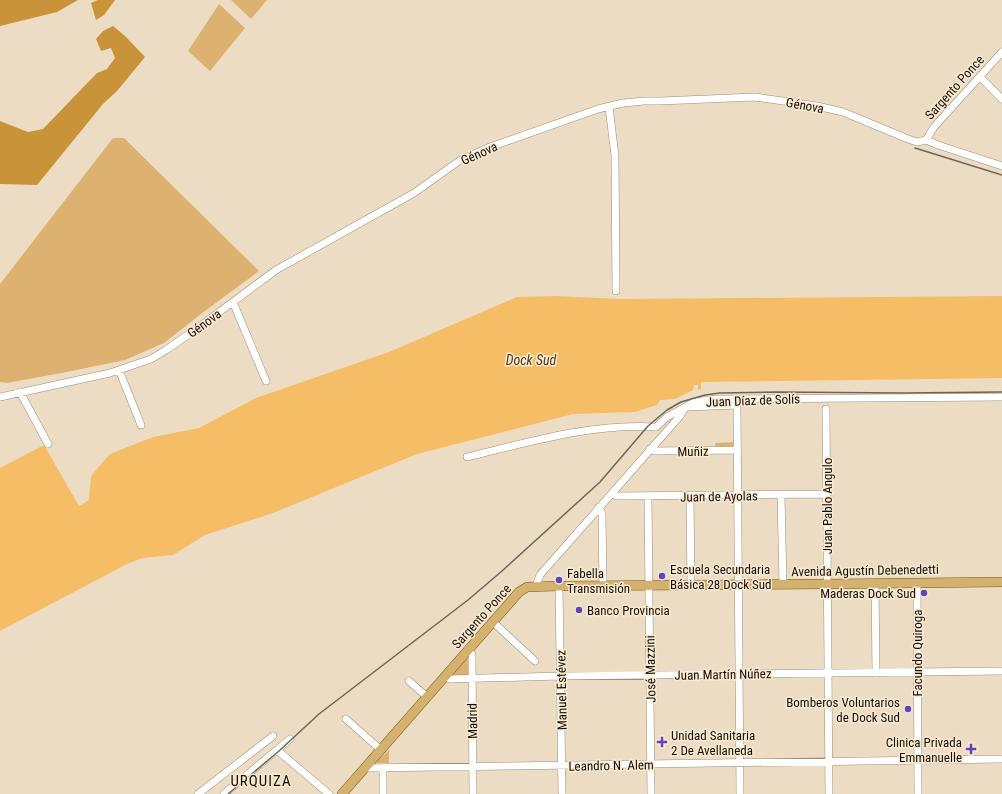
<svg xmlns="http://www.w3.org/2000/svg" width="1002" height="794" viewBox="0 0 1002 794" font-family="'Roboto Condensed',sans-serif">
  <style>
    .green { fill: #ddb271 }
    .forest { fill: #c99339 }
    .water { fill: #f5bd65 }
    .lines { fill: none; stroke-linecap: round; stroke-linejoin: round }
    .minor-casing { stroke: #9d8e77; stroke-width: 8 }
    .major-casing { stroke: #7e570e; stroke-width: 10 }
    .minor { stroke: #fff; stroke-width: 7 }
    .major { stroke: #d3b270; stroke-width: 9 }
    .rail { stroke: #6f6556; stroke-width: 1.5 }
    .poi-dot { fill: #5c45bd; stroke: #fae9d1; stroke-width: 1.5 }
    .labels { text-anchor: middle; stroke-width: 3; stroke-linejoin: round; paint-order: stroke }
    .street-label { font-size: 13px; fill: #150f07; stroke: #fae9d1 }
    .poi-label { font-size: 13px; fill: #150f07; stroke: #fae9d1; text-anchor: start }
    .water-label { font-size: 14px; font-style: italic; fill: #513a15; stroke: #fae9d1 }
    .quarter-label { font-size: 15px; letter-spacing: 1px; fill: #150f07; stroke: #fae9d1 }
  </style>
  <rect width="100%" height="100%" fill="#eddcc4"/>
  <!-- green -->
  <path class="green" d="M 231,0 L 267,0 L 251,19 Z
    M 219,4 L 245,28 L 210,71 L 188,51 Z
    M 113,138 L 124,138 L 259,271 L 201,314 L 164,343 L 125,360 L 67,372 L 7,383 L 0,382 L 0,284 Z
    M 737,442 L 737,450 L 715,450 L 715,443 Z
    M 468,649 L 472,678 L 447,679 Z
    M 389,750 L 389,763 L 377,763 L 377,761 Z"/>
  <!-- forest -->
  <path class="forest" d="M 0,0 L 78,0 L 57,12 L 0,26 Z
    M 98,0 L 115,0 L 104,15 L 96,20 L 91,3 Z
    M 113,26 L 125,36 L 145,57 L 117,91 L 103,104 L 37,185 L 0,184 L 0,121 L 28,132 L 43,129 L 97,73 L 107,69 L 115,58 L 111,48 L 101,51 L 96,39 L 103,31 Z"/>
  <!-- water -->
  <path class="water" d="M 555,296 L 621,299 L 1002,296 L 1002,378 L 701,382 L 701,389 L 698,390 L 698,385 L 694,385 L 693,390 L 675,399 L 660,400 L 657,405 L 635,412 L 573,414 L 417,454 L 273,513 L 205,535 L 173,555 L 142,558 L 125,565 L 0,631 L 0,468 L 44,445 L 79,506 L 89,500 L 91,476 L 110,454 L 153,437 L 199,428 L 256,398 L 389,352 L 517,297 Z"/>
  <g class="lines">
    <!-- minor casing -->
    <g class="minor-casing">
      <path id="minor" d="M 980,77 L 1002,99
        M 609,107 L 615,156 L 616,291
        M 926,140 L 934,127 L 1002,52
        M 233,302 L 266,381
        M 119,370 L 141,425
        M 20,392 L 48,444
        M 0,397 L 110,373 L 151,359 L 166,350 L 195,330 L 276,270 L 414,193 L 459,161 L 490,147 L 598,109 L 623,103 L 644,101 L 660,101 L 755,97 L 817,106 L 843,112 L 908,139 L 917,142 L 926,140 L 938,145 L 1002,166
        M 688,407 L 736,405 L 737,407 L 740,794
        M 826,409 L 829,794
        M 650,449 L 655,451 L 737,450
        M 467,457 C 529,442 592,423 656,427 L 667,417 L 694,402 L 716,399 L 1002,397
        M 612,493 L 617,496 L 827,494
        M 781,495 L 783,584
        M 648,496 L 651,794
        M 690,496 L 691,585
        M 599,507 L 602,514 L 603,586
        M 917,583 L 918,794
        M 875,584 L 876,673
        M 536,586 L 540,575 L 680,416 L 685,408
        M 559,586 L 562,794
        M 493,622 L 535,661
        M 468,649 L 472,655 L 473,794
        M 444,677 L 450,679 L 560,676 L 1002,671
        M 409,681 L 427,697
        M 346,719 L 381,750
        M 277,750 L 329,794
        M 364,768 L 1002,759
        M 383,768 L 383,794
        M 198,794 L 273,736
        M 224,794 L 290,739"/>
    </g>
    <!-- major casing -->
    <g class="major-casing">
      <path id="major" d="M 342,794 L 519,592 L 527,587 L 559,586 L 827,584 L 1002,582"/>
    </g>
    <!-- minor -->
    <use href="#minor" class="minor"/>
    <!-- major -->
    <use href="#major" class="major"/>
    <!-- rail -->
    <path class="rail" d="M 915,148 L 1002,175
      M 228,794 L 279,751 L 319,714 L 468,600 L 502,571 L 600,482 L 648,426 L 667,410 L 681,402 L 705,395 L 720,393 L 776,392 L 903,393 L 1002,392"/>
  </g>
  <!-- markers -->
  <g class="poi-dot">
    <circle cx="662" cy="576" r="4"/>
    <circle cx="559" cy="580" r="4"/>
    <circle cx="924" cy="593" r="4"/>
    <circle cx="579" cy="610" r="4"/>
    <circle cx="908" cy="709" r="4"/>
    <path d="M660 736h4v4h4v4h-4v4h-4v-4h-4v-4h4z"/>
    <path d="M969 743h4v4h4v4h-4v4h-4v-4h-4v-4h4z"/>
  </g>
  <g class="labels">
    <!-- street labels -->
    <g class="street-label">
      <text transform="translate(954 87) rotate(-48)" y="5">Sargento Ponce</text>
      <text transform="translate(805 105) rotate(10)" y="5">Génova</text>
      <text transform="translate(479 153) rotate(-24)" y="5">Génova</text>
      <text transform="translate(204 323) rotate(-36)" y="5">Génova</text>
      <text transform="translate(753 400) rotate(-2)" y="5">Juan Díaz de Solís</text>
      <text transform="translate(693 451) rotate(-1)" y="5">Muñiz</text>
      <text transform="translate(719 496) rotate(-1)" y="5">Juan de Ayolas</text>
      <text transform="translate(827 506) rotate(-90)" y="5">Juan Pablo Angulo</text>
      <text transform="translate(865 570) rotate(-1)" y="5">Avenida Agustín Debenedetti</text>
      <text transform="translate(481 616) rotate(-48)" y="5">Sargento Ponce</text>
      <text transform="translate(917 653) rotate(-90)" y="5">Facundo Quiroga</text>
      <text transform="translate(650 669) rotate(-91)" y="5">José Mazzini</text>
      <text transform="translate(723 674) rotate(-1)" y="5">Juan Martín Núñez</text>
      <text transform="translate(561 690) rotate(-91)" y="5">Manuel Estévez</text>
      <text transform="translate(472 721) rotate(-91)" y="5">Madrid</text>
      <text transform="translate(611 765) rotate(-1)" y="5">Leandro N. Alem</text>
    </g>
    <!-- poi labels -->
    <g class="poi-label">
      <text x="670" y="574">Escuela Secundaria<tspan x="670" dy="15">Básica 28 Dock Sud</tspan></text>
      <text x="567" y="578">Fabella<tspan x="567" dy="15">Transmisión</tspan></text>
      <text x="916" y="598" text-anchor="end">Maderas Dock Sud</text>
      <text x="587" y="615">Banco Provincia</text>
      <text x="900" y="707" text-anchor="end">Bomberos Voluntarios<tspan x="900" dy="15">de Dock Sud</tspan></text>
      <text x="671" y="740">Unidad Sanitaria<tspan x="671" dy="15">2 De Avellaneda</tspan></text>
      <text x="962" y="747" text-anchor="end">Clinica Privada<tspan x="962" dy="15">Emmanuelle</tspan></text>
    </g>
    <!-- water labels -->
    <g class="water-label">
      <text x="531" y="365">Dock Sud</text>
    </g>
    <!-- quarter labels -->
    <g class="quarter-label">
      <text x="261" y="786">URQUIZA</text>
    </g>
  </g>
</svg>
